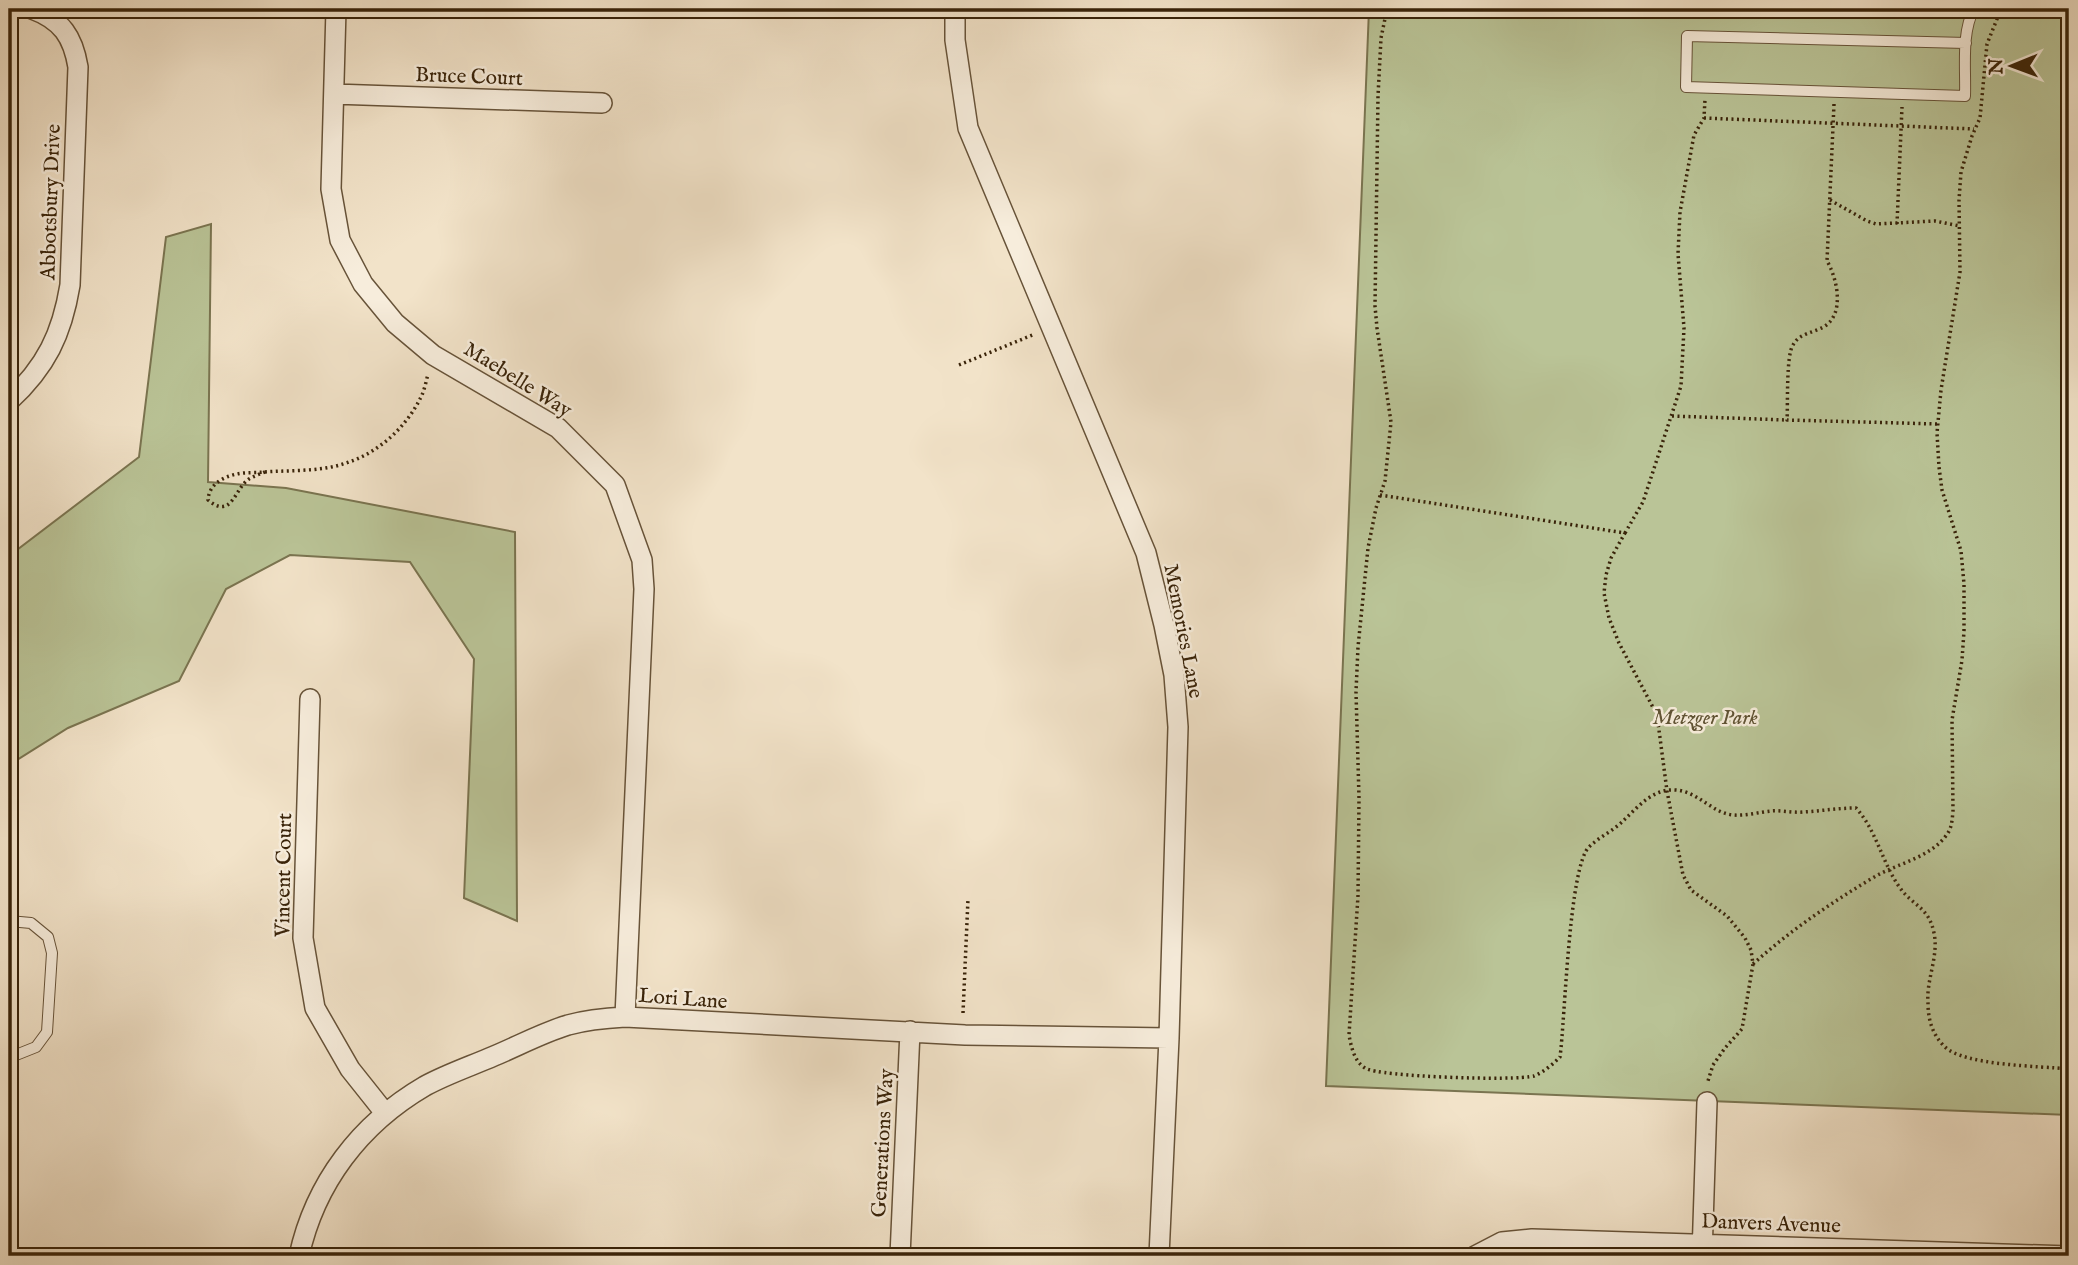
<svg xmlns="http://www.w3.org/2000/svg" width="2078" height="1265" viewBox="0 0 2078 1265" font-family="'IM FELL English',serif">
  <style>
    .green { fill: #bac497; stroke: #7a7450; stroke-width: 2 }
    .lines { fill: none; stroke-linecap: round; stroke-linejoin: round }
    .service-casing { stroke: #675339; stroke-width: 12 }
    .minor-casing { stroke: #675339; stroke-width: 22 }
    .path { stroke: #392309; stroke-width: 3.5; stroke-dasharray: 2 3.5; stroke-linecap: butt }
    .service { stroke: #f7eddc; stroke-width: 10 }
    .minor { stroke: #f7eddc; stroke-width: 19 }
    .labels { text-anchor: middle; stroke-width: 5; stroke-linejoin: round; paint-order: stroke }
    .street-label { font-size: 21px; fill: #392309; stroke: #f7eddc }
    .park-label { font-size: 21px; font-style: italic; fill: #605334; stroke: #f7eddc }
  </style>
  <rect width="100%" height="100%" fill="#f2e3c9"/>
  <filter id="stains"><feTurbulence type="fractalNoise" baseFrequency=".00286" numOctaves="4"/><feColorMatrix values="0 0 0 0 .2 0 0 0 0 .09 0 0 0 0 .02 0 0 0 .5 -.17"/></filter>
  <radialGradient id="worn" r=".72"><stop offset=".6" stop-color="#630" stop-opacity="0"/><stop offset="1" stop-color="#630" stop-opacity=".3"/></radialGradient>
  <!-- green -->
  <path class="green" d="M 1369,9 L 2069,9 L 2069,1115 L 1326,1086 Z
    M 211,224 L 208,482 L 286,488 L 515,532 L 517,921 L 464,898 L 474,659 L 410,562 L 290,555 L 226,589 L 179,681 L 68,728 L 9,765 L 9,556 L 139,457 L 166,237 Z"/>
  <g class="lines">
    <!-- service casing -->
    <g class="service-casing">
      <path id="service" d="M 1966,43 L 1687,36 L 1686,87 L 1965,96 C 1966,69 1961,33 1974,9
        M 9,921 L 31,923 L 48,937 L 52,953 L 47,1032 L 36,1047 L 16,1055 L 9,1055
        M 9,1248 L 17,1256"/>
    </g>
    <!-- minor casing -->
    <g class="minor-casing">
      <path id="minor" d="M 336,9 L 331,189 L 340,240 L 363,284 L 395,323 L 433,355 L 558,428 L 615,485 L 642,560 L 644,589 L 625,1017
        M 955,9 L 955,40 L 968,128 L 1146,553 L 1164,625 L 1174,675 L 1178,727 L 1169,1038 L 1159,1256
        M 334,94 L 602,103
        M 9,401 C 46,367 62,334 70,285 L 78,67 C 73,37 62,20 32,9
        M 310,699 L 303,938 L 315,1008 L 350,1069 L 385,1113
        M 1702,1255 L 1707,1102
        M 299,1256 C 315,1183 360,1124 425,1086 C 447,1074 471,1066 494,1056 C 518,1046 542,1033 568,1025 C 586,1020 606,1018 625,1017 L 965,1035 L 1169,1038
        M 900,1256 L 910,1031
        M 1475,1256 L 1502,1242 L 1532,1239 L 2069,1256"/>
    </g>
    <!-- path -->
    <path class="path" d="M 1387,9 L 1381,38 L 1378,96 L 1375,306 L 1377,328 L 1391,422 L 1385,481 L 1376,508 L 1368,548 L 1358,647 L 1356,692 L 1359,798 L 1358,896 L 1349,1035 C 1351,1046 1354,1061 1365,1068 C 1379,1077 1516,1081 1534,1076 C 1544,1072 1553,1064 1560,1057 C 1565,1020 1569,866 1589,847 C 1599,837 1613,831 1623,821 C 1638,807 1653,788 1676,790 C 1699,792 1713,814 1734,815 C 1746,816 1760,812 1771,811 C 1782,810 1792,813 1803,812 C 1821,811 1838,808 1856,808 C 1877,831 1882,863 1900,888 C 1913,906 1929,907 1934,933 C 1939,956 1926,980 1928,1003 C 1928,1019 1932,1034 1944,1046 C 1963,1066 2041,1066 2069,1069
      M 2036,9 L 2069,11
      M 1834,104 L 1827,261 C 1837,278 1845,313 1825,326 C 1814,333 1799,333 1793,345 C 1786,355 1788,405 1787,420 L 1938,424
      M 1704,118 L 1974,129
      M 1830,200 L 1867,221 L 1876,224 L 1935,221 L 1960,226
      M 1897,224 L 1902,107
      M 959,365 L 1035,334
      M 1672,416 L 1787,420
      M 265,472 C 260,474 254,476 249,479 C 234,489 232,520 208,500 C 209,484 223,477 237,474 C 246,472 256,473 264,472 C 292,470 323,472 349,462 C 379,452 406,427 420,399 C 424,392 426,382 428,374
      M 1380,495 L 1625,533 L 1611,558 L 1606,575 L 1604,593 L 1609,618 L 1619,643 L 1657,715 L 1667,791 L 1683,875 L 1691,890 L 1727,916 L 1745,938 L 1751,950 L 1753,964 L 1742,1029 L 1725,1048 L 1713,1065 L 1707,1084
      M 1625,533 L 1643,502 L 1681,386 L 1684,328 L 1678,254 L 1680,212 L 1694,135 L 1704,118 L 1705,99
      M 1753,964 C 1791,930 1832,902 1876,876 C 1899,863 1928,858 1945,837 C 1952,829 1952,821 1953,811 L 1952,720 L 1962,660 L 1964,631 L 1964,584 L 1961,551 L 1942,490 L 1939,467 L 1937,433 L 1941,390 L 1960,272 L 1959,200 L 1961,172 L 1972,136 L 1980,118 L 1987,44 L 2001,9
      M 963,1013 L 968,899"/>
    <!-- service -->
    <use href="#service" class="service"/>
    <!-- minor -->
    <use href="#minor" class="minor"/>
  </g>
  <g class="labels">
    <!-- street labels -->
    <g class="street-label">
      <text transform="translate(469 76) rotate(2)" y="7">Bruce Court</text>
      <text transform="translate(50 202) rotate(-88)" y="7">Abbotsbury Drive</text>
      <text transform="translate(518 379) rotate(32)" y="7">Maebelle Way</text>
      <text transform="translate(1184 631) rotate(79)" y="7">Memories Lane</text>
      <text transform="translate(283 875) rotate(-89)" y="7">Vincent Court</text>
      <text transform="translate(683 998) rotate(4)" y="7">Lori Lane</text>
      <text transform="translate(882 1143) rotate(-87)" y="7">Generations Way</text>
      <text transform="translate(1771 1223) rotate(2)" y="7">Danvers Avenue</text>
    </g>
    <!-- park labels -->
    <g class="park-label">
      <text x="1705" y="724">Metzger Park</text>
    </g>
  </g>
  <!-- margin -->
  <rect width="2078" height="1265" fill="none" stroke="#f2e3c9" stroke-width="35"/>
  <rect x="10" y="10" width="2057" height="1244" fill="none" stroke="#392309" stroke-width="3.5"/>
  <rect x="18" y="18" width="2043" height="1230" fill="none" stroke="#392309" stroke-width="2"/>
  <!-- north arrow -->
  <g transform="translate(2012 66) rotate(269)" stroke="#f7eddc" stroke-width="5" paint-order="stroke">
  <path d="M0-5L12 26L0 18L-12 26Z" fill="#392309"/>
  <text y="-10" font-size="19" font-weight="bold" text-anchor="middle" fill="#392309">N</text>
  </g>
  <rect width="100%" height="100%" filter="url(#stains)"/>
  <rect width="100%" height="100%" fill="url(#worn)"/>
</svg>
